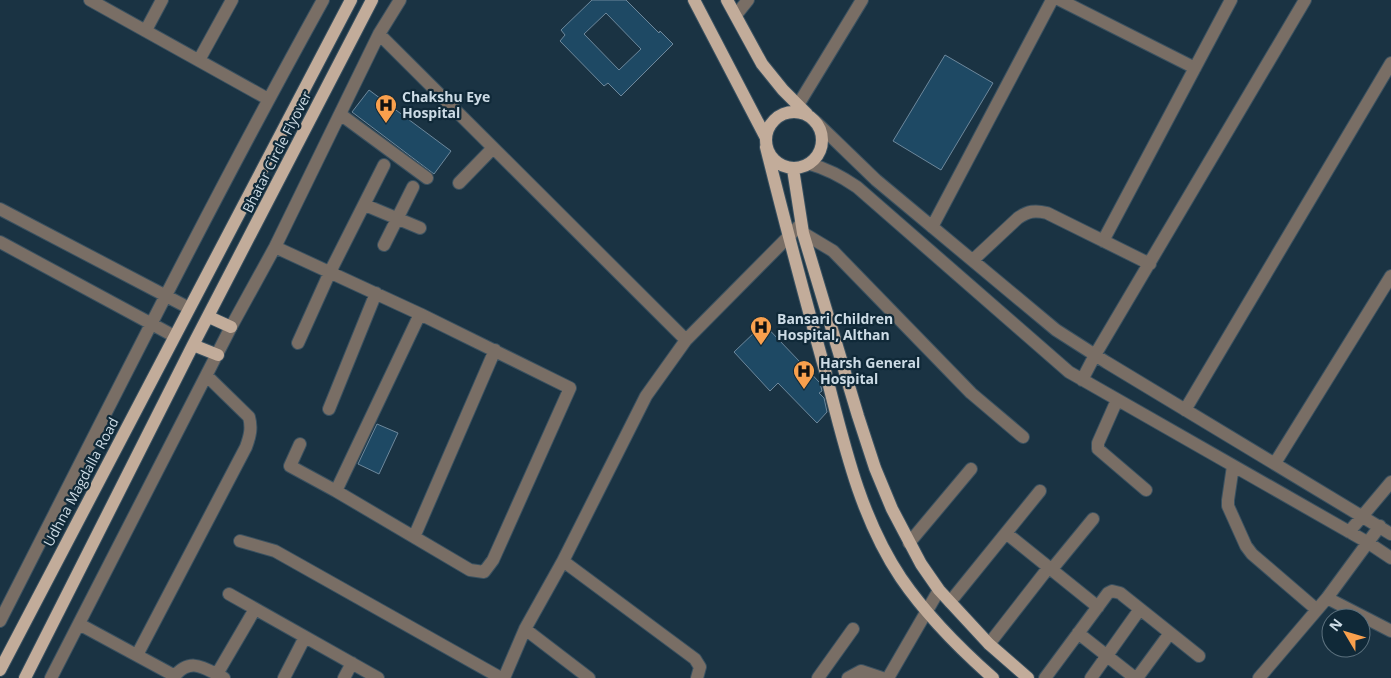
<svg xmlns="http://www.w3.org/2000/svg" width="1391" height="678" viewBox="0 0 1391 678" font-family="'Open Sans',sans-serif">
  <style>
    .building { fill: #1e4964; stroke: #6d889c; fill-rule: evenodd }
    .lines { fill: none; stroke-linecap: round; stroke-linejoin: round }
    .minor-casing { stroke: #3a5160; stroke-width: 14 }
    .major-casing { stroke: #3a5160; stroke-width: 14 }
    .minor { stroke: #796e65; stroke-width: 12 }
    .major { stroke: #c2ac9a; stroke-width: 12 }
    .labels { text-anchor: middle; stroke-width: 4.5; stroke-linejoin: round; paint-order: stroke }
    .poi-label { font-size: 14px; font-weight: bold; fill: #cddce6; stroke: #102938; text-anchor: start }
    .street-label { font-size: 14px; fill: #cddce6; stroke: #102938 }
  </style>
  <rect width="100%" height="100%" fill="#1a3343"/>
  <!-- building -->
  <path class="building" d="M 592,0 L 626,0 L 659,33 L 660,31 L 673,44 L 621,96 L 608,83 L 604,86 L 560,41 L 565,35 L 561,30 ZM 606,13 L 641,49 L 619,70 L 584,34 Z
    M 945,55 L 993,83 L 941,170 L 893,141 Z
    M 369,90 L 451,151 L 434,174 L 352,112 Z
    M 759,319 L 820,383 L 822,391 L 819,393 L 824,398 L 827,412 L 817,423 L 778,383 L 770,391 L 734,352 L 757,330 L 753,325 Z
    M 377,424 L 398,433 L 379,474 L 358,464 Z"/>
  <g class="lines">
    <!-- minor casing -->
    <g class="minor-casing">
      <path id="minor" d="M 90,0 L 268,99
        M 1060,0 L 1195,68
        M 736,15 L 748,0
        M 146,30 L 162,0
        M 379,34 L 686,340
        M 199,60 L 232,0
        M 798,105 L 862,0
        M 340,114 L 427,178
        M 816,122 L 876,180 L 1056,330 L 1106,362 L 1391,534
        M 810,164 C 828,169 841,176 857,187 L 1069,372 L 1367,542 L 1391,558
        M 459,183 L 493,148
        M 365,205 L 420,228
        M 0,209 L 189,308
        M 932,227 L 1052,0
        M 803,233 L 833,251 L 971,393 L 1023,437
        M 1103,241 L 1231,0
        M 0,242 L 174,336
        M 384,245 L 413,187
        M 275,247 L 420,314 L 570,388 L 493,560 L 484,572 L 470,570 L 336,491 L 290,466 L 300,444
        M 973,260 L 1018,218 C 1028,211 1035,210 1047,213 L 1150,264
        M 298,343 L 330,272 L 384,165
        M 1082,380 L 1095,355 L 1305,0
        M 1117,400 L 1098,443 L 1098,449 L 1146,490
        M 329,409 L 376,293
        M 1185,410 L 1391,63
        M 1275,463 L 1391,276
        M 1233,466 L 1228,500 L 1228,506 L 1246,546 L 1252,554 L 1316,609
        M 336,491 L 420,314
        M 1349,532 L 1391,482
        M 1006,533 L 1098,607
        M 414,537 L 495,350
        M 240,541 L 275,551 L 501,678
        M 909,543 L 971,469
        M 563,561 L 695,659 L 700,667 L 697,678
        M 1052,569 L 1093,519
        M 229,594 L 378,678
        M 1327,598 L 1391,631
        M 950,602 L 1040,491
        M 0,621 C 106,413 210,204 323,0
        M 79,624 L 175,676
        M 525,629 L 589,678
        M 1078,633 L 1135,678
        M 989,644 L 1049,567
        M 137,655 L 246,447 C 250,436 252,428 249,417 L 207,376
        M 217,674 L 255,609
        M 51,678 L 231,327 L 275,247 L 379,34 L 400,0
        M 173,678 C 190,656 204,668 224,678
        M 284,678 L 305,637
        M 344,678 L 352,663
        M 504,678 L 525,629 L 563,561 L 646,396 L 686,340 L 801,224
        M 818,678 L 853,629
        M 848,678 L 861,671 L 882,678
        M 888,678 L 939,590
        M 1045,678 L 1108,593 L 1112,591 L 1120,593 L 1199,656
        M 1091,678 L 1140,609
        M 1137,678 L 1170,633
        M 1259,678 L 1327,598 L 1380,526"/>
    </g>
    <!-- major casing -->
    <g class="major-casing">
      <path id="major" d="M 694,0 L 766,138
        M 727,0 L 762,64 L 783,90 L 807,114
        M766 140a28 28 0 1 1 56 0a28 28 0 1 1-56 0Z
        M 766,147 C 785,223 805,298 826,374 C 844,444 860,517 901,578 C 927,616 959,648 993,678
        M 793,169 L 803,233 L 858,416 L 875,468 L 892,509 L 921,564 L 939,590 L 989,644 L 1028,678
        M 209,317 L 231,327
        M 193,345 L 218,355
        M 0,670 L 351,0
        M 25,678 L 193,345 L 372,0"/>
    </g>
    <!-- minor -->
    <use href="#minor" class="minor"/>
    <!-- major -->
    <use href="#major" class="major"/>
  </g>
  <!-- icons -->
  <defs>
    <g id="hospital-pin" transform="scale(1.125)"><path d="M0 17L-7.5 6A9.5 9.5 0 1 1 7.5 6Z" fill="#f9a04d" stroke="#102938"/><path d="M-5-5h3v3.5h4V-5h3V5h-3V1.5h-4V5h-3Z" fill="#111"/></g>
  </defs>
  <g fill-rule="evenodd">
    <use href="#hospital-pin" x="386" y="105"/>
    <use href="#hospital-pin" x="761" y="327"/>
    <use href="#hospital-pin" x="804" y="371"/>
  </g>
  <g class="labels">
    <!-- poi labels -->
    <g class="poi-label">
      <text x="402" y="102">Chakshu Eye<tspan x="402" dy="16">Hospital</tspan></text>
      <text x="777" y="324">Bansari Children<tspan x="777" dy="16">Hospital, Althan</tspan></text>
      <text x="820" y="368">Harsh General<tspan x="820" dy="16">Hospital</tspan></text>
    </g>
    <!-- street labels -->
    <g class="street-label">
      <text transform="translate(277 152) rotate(-63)" y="5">Bhatar Circle Flyover</text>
      <text transform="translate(81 482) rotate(-62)" y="5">Udhna Magdalla Road</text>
    </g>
  </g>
  <!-- north arrow -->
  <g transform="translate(1346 633) rotate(308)"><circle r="24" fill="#102938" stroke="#5c717e"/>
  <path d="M0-4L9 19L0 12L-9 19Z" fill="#f9a04d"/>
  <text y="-8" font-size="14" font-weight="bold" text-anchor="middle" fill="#cddce6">N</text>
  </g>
</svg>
